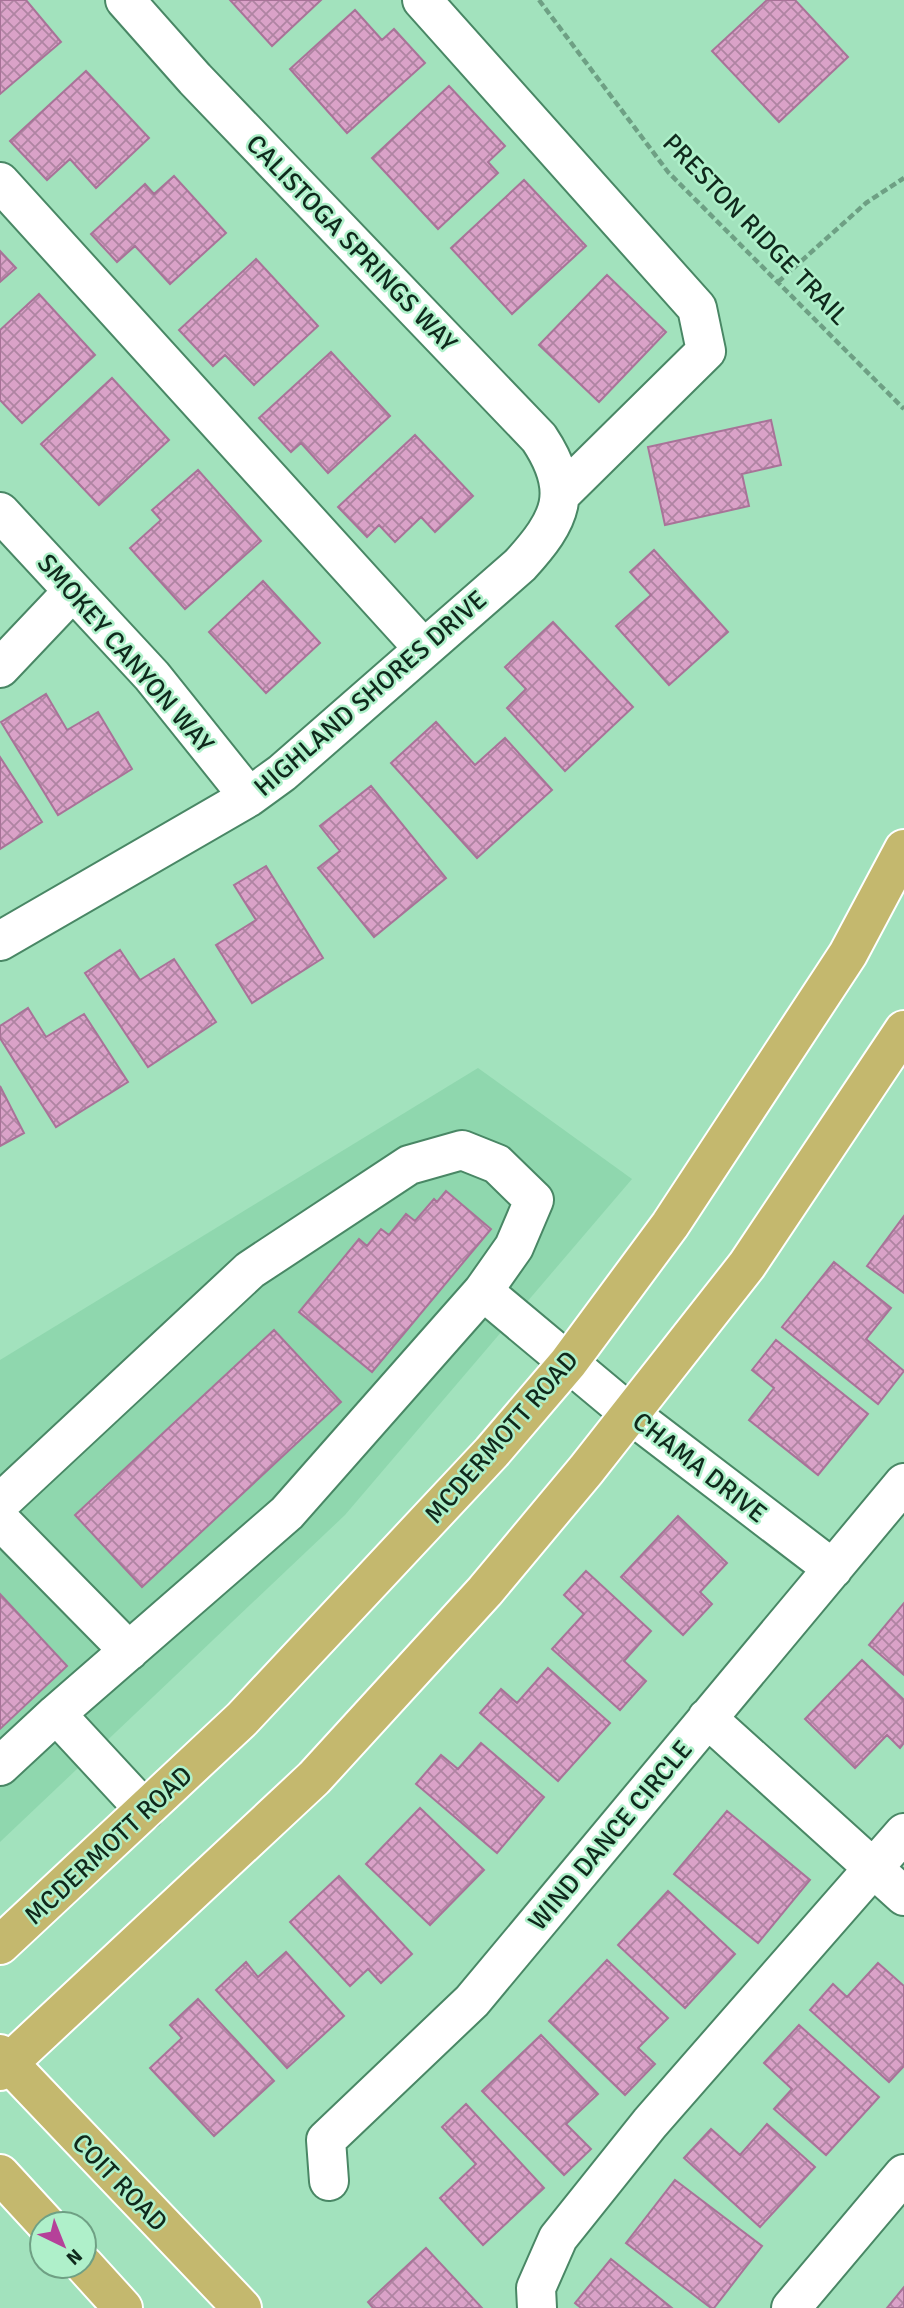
<svg xmlns="http://www.w3.org/2000/svg" width="904" height="2308" viewBox="0 0 904 2308" font-family="Signika,sans-serif">
  <style>
    .built { fill: #8fd7ae }
    .building { fill: url(#building-cross-hatch); stroke: #a87398; stroke-width: 2 }
    .lines { fill: none; stroke-linecap: round; stroke-linejoin: round }
    .minor-casing { stroke: #498765; stroke-width: 42 }
    .major-casing { stroke: #fff; stroke-width: 42 }
    .path { stroke: #6ea084; stroke-width: 4.5; stroke-dasharray: 7 3.5; stroke-linecap: butt }
    .minor { stroke: #fff; stroke-width: 38 }
    .major { stroke: #c4b86e; stroke-width: 38 }
    .labels { text-anchor: middle; stroke-width: 5; stroke-linejoin: round; paint-order: stroke }
    .street-label { font-size: 26px; fill: #0f291c; stroke: #aff0ca }
  </style>
  <defs>
    <pattern id="building-cross-hatch" width="8" height="8" patternUnits="userSpaceOnUse" patternTransform="scale(1.75)"><rect width="8" height="8" fill="#daa2c8"/><path d="M0 0l8 8M0 8l8-8" fill="none" stroke="#af84a2"/></pattern>
  </defs>
  <rect width="100%" height="100%" fill="#a2e2bd"/>
  <!-- built -->
  <path class="built" d="M 478,1068 L 632,1179 L 345,1515 L 0,1842 L 0,1360 Z"/>
  <!-- building -->
  <path class="building" d="M 0,0 L 26,0 L 61,42 L 0,94 Z
    M 230,0 L 321,0 L 272,46 Z
    M 767,0 L 795,0 L 848,57 L 779,122 L 712,51 Z
    M 355,10 L 382,40 L 394,29 L 425,63 L 347,133 L 290,69 Z
    M 86,71 L 149,138 L 96,188 L 70,159 L 47,180 L 10,141 Z
    M 449,86 L 505,146 L 488,162 L 498,173 L 438,229 L 372,158 Z
    M 174,176 L 226,233 L 170,284 L 135,246 L 117,262 L 91,234 L 145,184 L 154,194 Z
    M 524,180 L 586,246 L 512,314 L 451,248 Z
    M 0,251 L 16,268 L 0,282 Z
    M 256,259 L 318,326 L 254,385 L 225,355 L 213,366 L 179,330 Z
    M 607,275 L 666,332 L 599,402 L 539,345 Z
    M 39,294 L 95,355 L 22,423 L 0,400 L 0,330 Z
    M 331,352 L 390,416 L 328,473 L 301,443 L 291,452 L 259,418 Z
    M 112,378 L 169,440 L 99,505 L 41,444 Z
    M 771,420 L 781,465 L 742,474 L 749,506 L 665,525 L 648,447 Z
    M 415,435 L 473,496 L 435,532 L 421,517 L 395,542 L 379,525 L 367,537 L 338,507 Z
    M 198,470 L 261,541 L 185,609 L 130,548 L 161,520 L 152,510 Z
    M 654,550 L 728,632 L 669,685 L 616,626 L 651,595 L 630,572 Z
    M 263,581 L 320,643 L 266,693 L 209,632 Z
    M 553,622 L 633,707 L 565,771 L 507,708 L 526,689 L 505,667 Z
    M 46,694 L 67,730 L 98,712 L 132,769 L 58,815 L 1,722 Z
    M 436,722 L 475,765 L 505,738 L 552,790 L 477,858 L 391,763 Z
    M 0,757 L 42,822 L 0,849 Z
    M 371,786 L 446,878 L 374,937 L 318,868 L 340,851 L 320,826 Z
    M 266,866 L 323,958 L 252,1003 L 216,945 L 256,920 L 234,885 Z
    M 120,950 L 140,980 L 174,959 L 216,1022 L 148,1067 L 85,973 Z
    M 28,1008 L 46,1037 L 84,1014 L 128,1082 L 56,1127 L 0,1038 L 0,1026 Z
    M 0,1086 L 24,1133 L 0,1146 Z
    M 446,1191 L 491,1229 L 372,1372 L 299,1312 L 359,1239 L 367,1246 L 381,1229 L 389,1235 L 406,1214 L 415,1221 L 434,1199 L 437,1202 Z
    M 904,1216 L 904,1293 L 867,1266 Z
    M 834,1262 L 891,1308 L 866,1339 L 904,1371 L 878,1404 L 782,1327 Z
    M 274,1330 L 341,1402 L 142,1587 L 75,1515 Z
    M 776,1340 L 868,1414 L 818,1475 L 749,1420 L 774,1388 L 752,1370 Z
    M 678,1516 L 727,1563 L 700,1592 L 712,1604 L 683,1635 L 621,1577 Z
    M 586,1571 L 651,1631 L 624,1661 L 646,1681 L 620,1710 L 552,1649 L 584,1614 L 564,1595 Z
    M 0,1594 L 67,1666 L 0,1729 Z
    M 904,1603 L 904,1675 L 869,1645 Z
    M 862,1660 L 904,1700 L 904,1743 L 900,1748 L 887,1735 L 855,1768 L 805,1719 Z
    M 548,1668 L 610,1723 L 558,1781 L 480,1713 L 501,1689 L 517,1703 Z
    M 481,1743 L 544,1797 L 497,1853 L 416,1784 L 441,1755 L 458,1769 Z
    M 420,1808 L 484,1870 L 430,1925 L 366,1864 Z
    M 727,1811 L 810,1880 L 758,1943 L 674,1874 Z
    M 339,1876 L 412,1954 L 381,1983 L 368,1969 L 350,1986 L 290,1922 Z
    M 668,1891 L 735,1954 L 685,2008 L 618,1945 Z
    M 286,1952 L 344,2016 L 287,2068 L 216,1990 L 246,1962 L 258,1977 Z
    M 607,1960 L 668,2018 L 638,2048 L 655,2064 L 625,2095 L 549,2021 Z
    M 878,1963 L 904,1986 L 904,2066 L 889,2082 L 810,2010 L 833,1984 L 847,1997 Z
    M 198,1999 L 274,2081 L 214,2136 L 150,2068 L 182,2038 L 170,2025 Z
    M 799,2025 L 879,2097 L 826,2155 L 774,2109 L 792,2089 L 764,2063 Z
    M 541,2035 L 598,2094 L 566,2124 L 591,2149 L 564,2175 L 482,2091 Z
    M 466,2104 L 544,2188 L 483,2245 L 440,2198 L 476,2164 L 442,2127 Z
    M 767,2124 L 815,2167 L 760,2227 L 684,2158 L 711,2129 L 740,2155 Z
    M 675,2180 L 762,2246 L 714,2308 L 711,2308 L 626,2243 Z
    M 426,2248 L 482,2308 L 373,2308 L 368,2302 Z
    M 611,2259 L 672,2308 L 581,2308 L 575,2303 Z
    M 904,2287 L 904,2308 L 887,2308 Z"/>
  <g class="lines">
    <!-- minor casing -->
    <g class="minor-casing">
      <path id="minor" d="M 422,0 L 697,308 L 706,351 L 560,495
        M 0,182 L 424,649
        M 0,512 L 152,676 L 249,797
        M 0,668 L 73,591
        M 0,941 L 249,797 L 282,773 L 520,565 C 561,520 575,492 539,438 L 195,79 L 125,0
        M 0,1503 L 250,1270 L 409,1165 L 462,1150 L 497,1164 L 534,1200 L 514,1247 L 483,1291 L 629,1413 L 833,1569
        M 0,1520 L 129,1651
        M 56,1714 L 145,1810
        M 707,1718 L 904,1896
        M 0,1766 L 56,1714 L 287,1513 L 483,1291
        M 329,2181 L 326,2140 L 472,2001 L 904,1483
        M 537,2308 L 536,2288 L 558,2238 L 650,2123 L 904,1833
        M 791,2308 L 904,2174"/>
    </g>
    <!-- major casing -->
    <g class="major-casing">
      <path id="major" d="M 0,1945 L 242,1719 L 492,1452 L 568,1363 L 670,1225 L 848,954 L 904,849
        M 0,2054 L 242,2308
        M 0,2071 L 314,1778 L 485,1591 L 586,1470 L 747,1265 L 904,1030
        M 0,2174 L 46,2224
        M 84,2265 L 123,2308"/>
    </g>
    <!-- path -->
    <path class="path" d="M 539,0 L 668,172 L 904,409
      M 778,282 L 866,203 L 904,178"/>
    <!-- minor -->
    <use href="#minor" class="minor"/>
    <!-- major -->
    <use href="#major" class="major"/>
  </g>
  <g class="labels">
    <!-- street labels -->
    <g class="street-label">
      <text transform="translate(756 229) rotate(46)" y="9">PRESTON RIDGE TRAIL</text>
      <text transform="translate(352 243) rotate(46)" y="9">CALISTOGA SPRINGS WAY</text>
      <text transform="translate(126 653) rotate(49)" y="9">SMOKEY CANYON WAY</text>
      <text transform="translate(370 693) rotate(-41)" y="9">HIGHLAND SHORES DRIVE</text>
      <text transform="translate(501 1437) rotate(-49)" y="9">MCDERMOTT ROAD</text>
      <text transform="translate(700 1467) rotate(38)" y="9">CHAMA DRIVE</text>
      <text transform="translate(610 1835) rotate(-50)" y="9">WIND DANCE CIRCLE</text>
      <text transform="translate(108 1845) rotate(-43)" y="9">MCDERMOTT ROAD</text>
      <text transform="translate(120 2182) rotate(46)" y="9">COIT ROAD</text>
    </g>
  </g>
  <!-- north arrow -->
  <g transform="translate(63 2245) rotate(137)"><circle r="33" fill="#aff0ca" stroke="#6fa084" stroke-width="2"/>
  <path d="M0-5L12 26L0 18L-12 26Z" fill="#b54199"/>
  <text y="-10" font-size="19" font-weight="bold" text-anchor="middle" fill="#0f291c">N</text>
  </g>
</svg>
